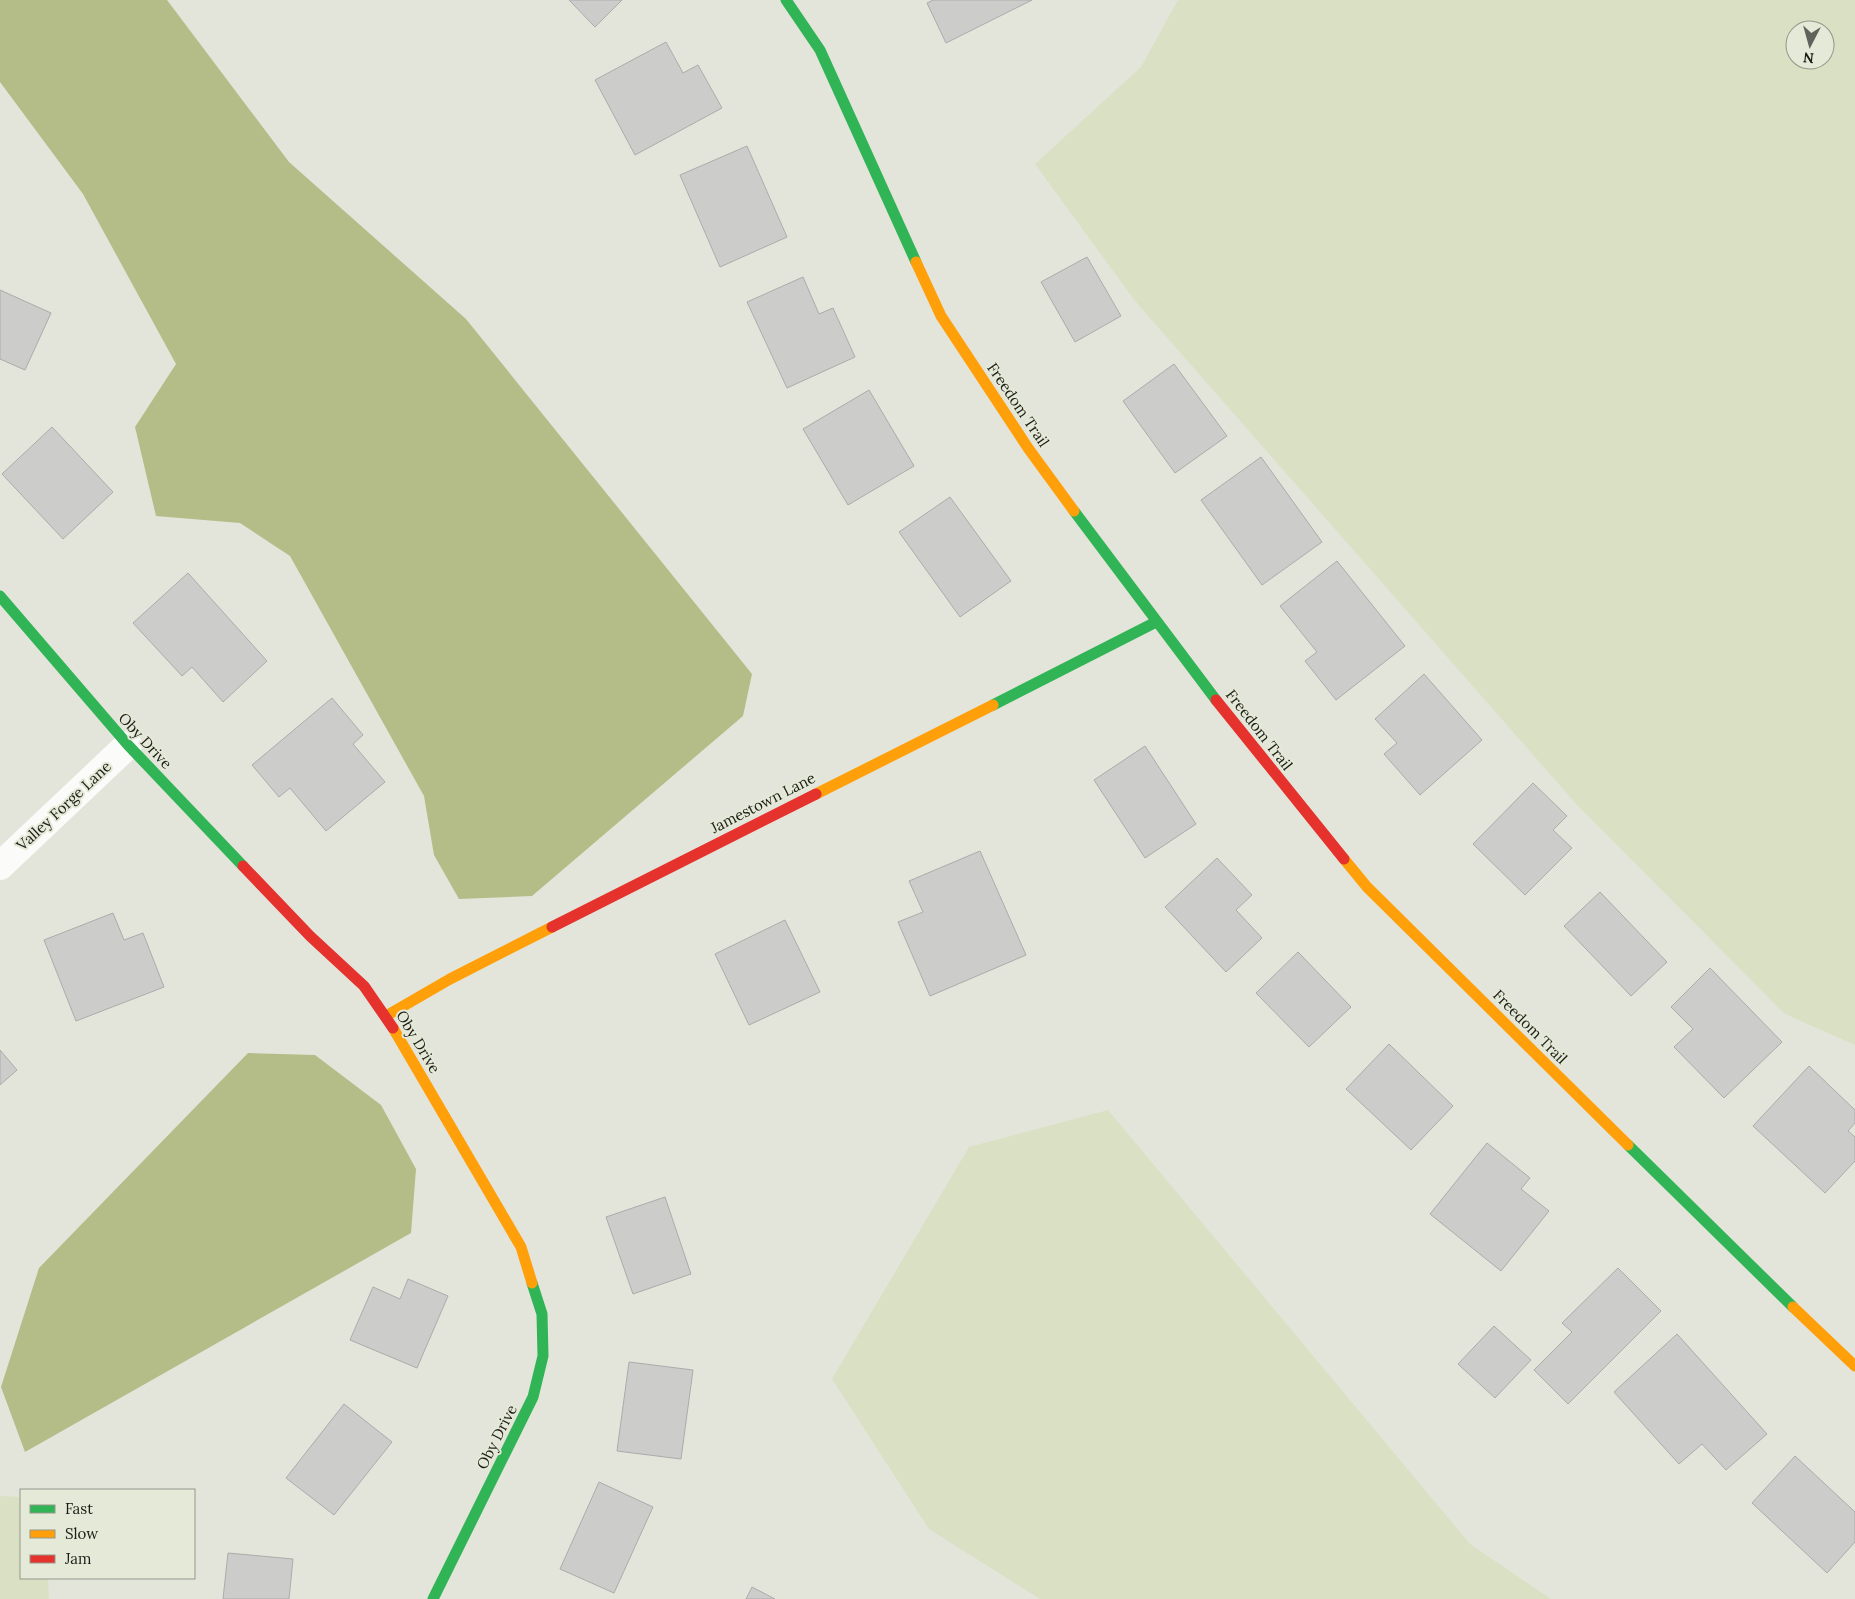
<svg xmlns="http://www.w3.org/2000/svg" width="1855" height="1599" viewBox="0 0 1855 1599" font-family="Lora,serif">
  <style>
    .green { fill: #dae0c3; fill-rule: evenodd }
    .water { fill: #b4bc88 }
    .building { fill: #cccccb; stroke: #ababaa }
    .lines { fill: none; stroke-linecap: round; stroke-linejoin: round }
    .street { stroke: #fbfbfa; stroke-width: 28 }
    .fast { stroke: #30b455; stroke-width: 11 }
    .slow { stroke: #ff9f0a; stroke-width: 11 }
    .jam { stroke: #e5322d; stroke-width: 11 }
    .labels { text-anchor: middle; stroke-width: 4; stroke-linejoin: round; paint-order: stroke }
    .street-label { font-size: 15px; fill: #1b1c16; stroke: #e5e9d7 }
  </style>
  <rect width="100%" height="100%" fill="#e3e5db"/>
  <!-- green -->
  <path class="green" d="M 1178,0 L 1855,0 L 1855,1045 L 1785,1014 L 1577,805 L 1135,301 L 1035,164 L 1141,67 ZM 1795,30 L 1825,30 L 1825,60 L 1795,60 Z
    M 1108,1110 L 1470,1544 L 1551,1599 L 1040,1599 L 929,1529 L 832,1379 L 969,1147 Z
    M 0,1496 L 21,1497 L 21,1578 L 48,1578 L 49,1599 L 0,1599 Z"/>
  <!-- water -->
  <path class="water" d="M 0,0 L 167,0 L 289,162 L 466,319 L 752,674 L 743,716 L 532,896 L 459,899 L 434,855 L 424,796 L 290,556 L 240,523 L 156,516 L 135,427 L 176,364 L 83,194 L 0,82 Z
    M 248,1053 L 315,1055 L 381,1105 L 416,1169 L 411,1233 L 25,1452 L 1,1387 L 39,1268 Z"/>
  <!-- building -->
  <path class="building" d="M 569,0 L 622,0 L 595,27 Z
    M 933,0 L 1032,0 L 946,43 L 927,3 Z
    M 666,42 L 683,73 L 698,65 L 722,108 L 635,155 L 595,80 Z
    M 747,146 L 787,237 L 720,267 L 680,175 Z
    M 1087,257 L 1121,316 L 1075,342 L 1041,282 Z
    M 803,277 L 819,314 L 833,308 L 855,357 L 787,388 L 747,302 Z
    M 0,290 L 51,313 L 25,370 L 0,359 Z
    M 1174,364 L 1227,436 L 1175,473 L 1123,401 Z
    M 869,390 L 914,466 L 848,505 L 803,429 Z
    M 52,427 L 113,492 L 63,539 L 2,474 Z
    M 1261,457 L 1322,542 L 1262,585 L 1201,500 Z
    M 950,497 L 1011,581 L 960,617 L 899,532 Z
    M 1337,561 L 1405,646 L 1336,700 L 1305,661 L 1317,652 L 1280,606 Z
    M 188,573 L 267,661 L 223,702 L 192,667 L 182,676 L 133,623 Z
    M 1424,674 L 1482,740 L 1420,795 L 1384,754 L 1397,743 L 1375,719 Z
    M 332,698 L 363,735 L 353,744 L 385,782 L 326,831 L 290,788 L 279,797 L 252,765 Z
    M 1145,746 L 1196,824 L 1145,858 L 1094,780 Z
    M 1533,783 L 1567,816 L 1553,830 L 1572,848 L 1525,895 L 1473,844 Z
    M 980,851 L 1026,955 L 930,996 L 898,922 L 923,912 L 909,881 Z
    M 1217,858 L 1252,895 L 1236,910 L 1262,938 L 1226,972 L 1165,907 Z
    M 1600,892 L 1667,962 L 1631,996 L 1564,926 Z
    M 113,913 L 124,940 L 143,933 L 164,987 L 76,1021 L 44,940 Z
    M 785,920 L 820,992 L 749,1025 L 715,954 Z
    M 1298,952 L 1351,1007 L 1309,1047 L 1256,993 Z
    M 1710,968 L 1782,1042 L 1724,1098 L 1674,1047 L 1693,1029 L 1671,1007 Z
    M 1389,1044 L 1453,1106 L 1411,1150 L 1346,1089 Z
    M 0,1050 L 17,1070 L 0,1085 Z
    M 1809,1066 L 1855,1110 L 1855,1123 L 1848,1131 L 1855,1137 L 1855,1161 L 1825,1193 L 1753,1126 Z
    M 1487,1143 L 1530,1178 L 1521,1189 L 1549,1211 L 1501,1271 L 1430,1214 Z
    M 665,1197 L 691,1274 L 633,1294 L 606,1217 Z
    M 1618,1268 L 1661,1311 L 1568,1404 L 1534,1370 L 1572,1332 L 1562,1323 Z
    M 408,1279 L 448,1296 L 417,1368 L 350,1340 L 373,1287 L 400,1299 Z
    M 1494,1326 L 1531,1360 L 1495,1398 L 1458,1364 Z
    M 1677,1334 L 1767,1434 L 1726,1470 L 1702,1444 L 1679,1464 L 1614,1392 Z
    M 629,1362 L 693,1370 L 681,1459 L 617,1451 Z
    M 344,1404 L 392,1442 L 334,1515 L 286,1478 Z
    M 1795,1456 L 1855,1512 L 1855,1542 L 1827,1573 L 1752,1503 Z
    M 599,1482 L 653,1507 L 614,1593 L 560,1569 Z
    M 228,1553 L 293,1559 L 289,1599 L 223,1599 Z
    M 752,1587 L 775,1599 L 746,1599 Z"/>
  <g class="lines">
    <!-- street -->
    <path class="street" d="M 0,866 L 128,745"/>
    <!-- fast -->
    <path class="fast" d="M 786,0 L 820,50 L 916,262
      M 1074,511 L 1216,700
      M 0,596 L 128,745 L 243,866
      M 993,705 L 1156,622
      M 1628,1145 L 1793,1307
      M 433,1599 L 533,1397 L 543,1356 L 542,1314 L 532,1283"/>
    <!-- slow -->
    <path class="slow" d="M 916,262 L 941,316 L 1028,448 L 1074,511
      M 816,794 L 993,705
      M 1344,859 L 1367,887 L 1628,1145
      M 386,1016 L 450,979 L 552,927
      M 393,1028 L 521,1247 L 532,1283
      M 1793,1307 L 1855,1366"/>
    <!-- jam -->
    <path class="jam" d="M 1216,700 L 1344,859
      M 243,866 L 310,936 L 364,986 L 393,1028
      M 552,927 L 816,794"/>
  </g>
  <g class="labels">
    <!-- street labels -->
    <g class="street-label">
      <text transform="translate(1018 405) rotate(56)" y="5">Freedom Trail</text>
      <text transform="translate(1259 730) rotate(52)" y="5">Freedom Trail</text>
      <text transform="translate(145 741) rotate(47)" y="5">Oby Drive</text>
      <text transform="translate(763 803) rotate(-27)" y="5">Jamestown Lane</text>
      <text transform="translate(64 806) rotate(-43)" y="5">Valley Forge Lane</text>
      <text transform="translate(1530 1027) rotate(45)" y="5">Freedom Trail</text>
      <text transform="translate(418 1042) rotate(59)" y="5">Oby Drive</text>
      <text transform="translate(497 1437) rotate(-63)" y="5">Oby Drive</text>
    </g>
  </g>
  <!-- legend -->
  <rect x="20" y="1489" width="175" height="90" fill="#e5e9d7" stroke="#94978a"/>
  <rect x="30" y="1505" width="25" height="8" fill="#30b455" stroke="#94978a"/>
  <text x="65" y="1514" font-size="15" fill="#1b1c16">Fast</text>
  <rect x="30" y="1530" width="25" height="8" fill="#ff9f0a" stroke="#94978a"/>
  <text x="65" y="1539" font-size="15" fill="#1b1c16">Slow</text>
  <rect x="30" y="1555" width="25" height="8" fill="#e5322d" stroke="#94978a"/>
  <text x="65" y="1564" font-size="15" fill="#1b1c16">Jam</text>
  <!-- north arrow -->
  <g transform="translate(1810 45) rotate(186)"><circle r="24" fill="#e5e9d7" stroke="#94978a"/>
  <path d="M0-4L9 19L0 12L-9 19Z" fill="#61625b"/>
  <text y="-8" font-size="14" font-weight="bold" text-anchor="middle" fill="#1b1c16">N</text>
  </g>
</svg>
